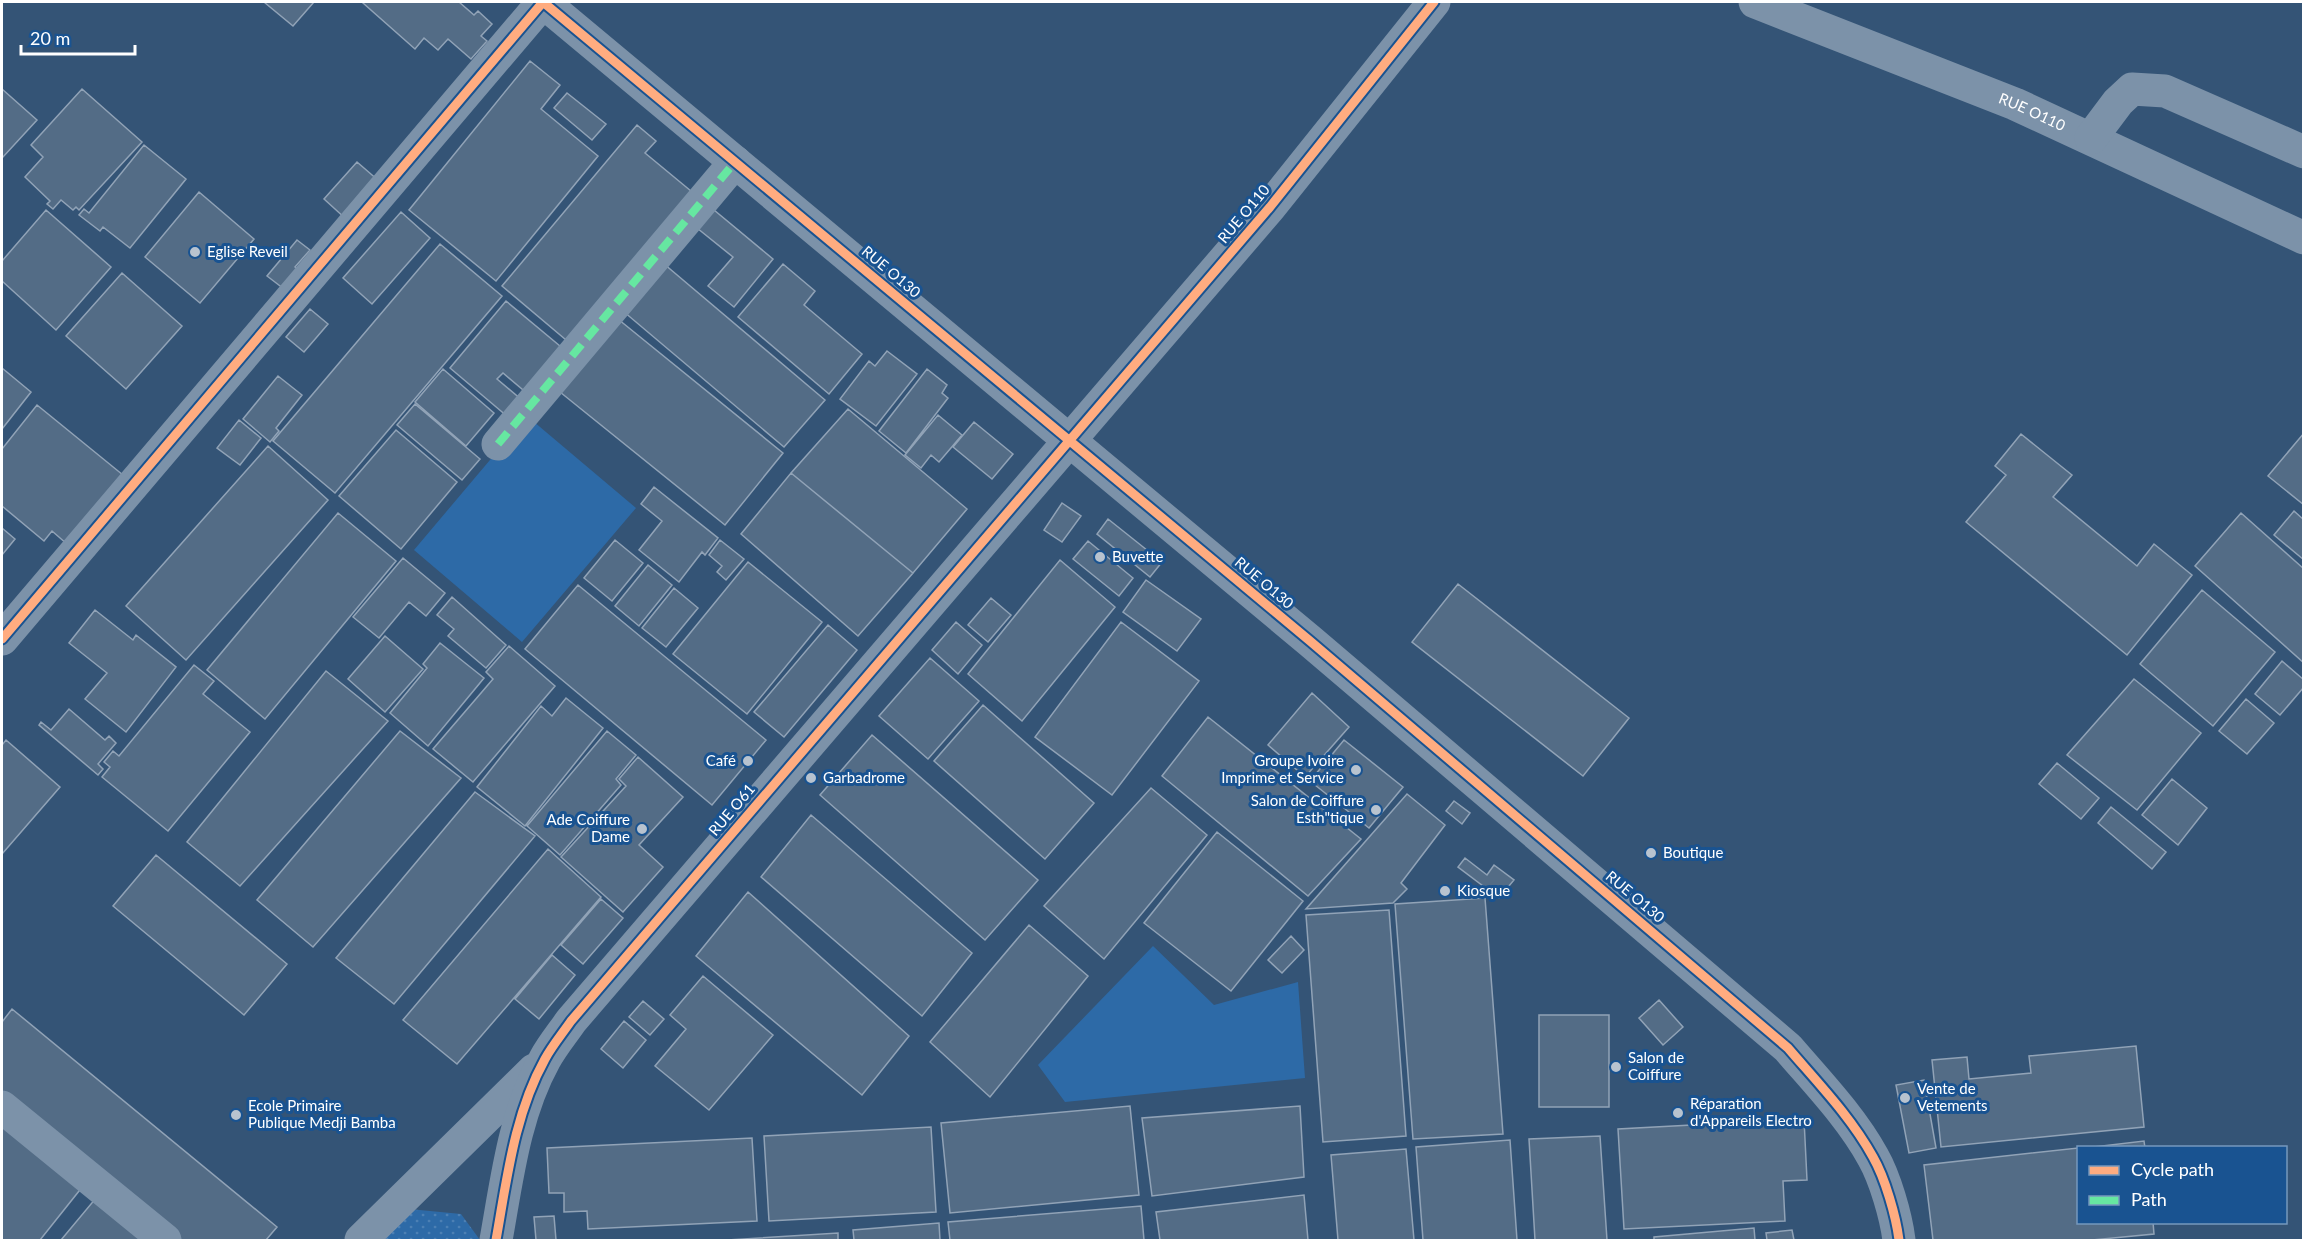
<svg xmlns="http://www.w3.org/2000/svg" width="2305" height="1242" viewBox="0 0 2305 1242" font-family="Lato,sans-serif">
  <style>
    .grass { fill: url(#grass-dots) }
    .park { fill: #2d6aa7 }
    .building { fill: #536c86; stroke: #91a3b7; stroke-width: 1.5 }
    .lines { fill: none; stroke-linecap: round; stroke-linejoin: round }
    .minor { stroke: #7c92a9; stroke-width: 33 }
    .quiet { stroke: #66e7a1; stroke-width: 8; stroke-dasharray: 15 8; stroke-linecap: butt }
    .cycleway-casing { stroke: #195391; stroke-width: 13 }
    .cycleway { stroke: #ffac80; stroke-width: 9 }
    .poi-dot { fill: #b8c3cf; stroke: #195391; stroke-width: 2 }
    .labels { text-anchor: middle; stroke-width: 6; stroke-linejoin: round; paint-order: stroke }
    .street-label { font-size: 15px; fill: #fff; stroke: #195391 }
    .poi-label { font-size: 15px; fill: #fff; stroke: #195391; text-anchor: start }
  </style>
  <defs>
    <pattern id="grass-dots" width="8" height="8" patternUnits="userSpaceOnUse" patternTransform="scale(1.5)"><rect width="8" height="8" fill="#2d6aa7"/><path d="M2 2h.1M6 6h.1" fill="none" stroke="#4c80b4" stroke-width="1.8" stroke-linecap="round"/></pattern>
  </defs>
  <rect width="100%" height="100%" fill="#345476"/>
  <!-- grass -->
  <path class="grass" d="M 409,1209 L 461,1214 L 480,1240 L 377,1240 Z"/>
  <!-- park -->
  <path class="park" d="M 527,416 L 636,508 L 522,642 L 414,550 Z
    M 1153,946 L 1214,1005 L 1298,982 L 1305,1078 L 1065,1102 L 1038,1065 Z"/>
  <!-- building -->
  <path class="building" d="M 264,2 L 314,2 L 293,26 Z
    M 364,2 L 459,2 L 474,15 L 478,11 L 492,24 L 481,36 L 487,41 L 471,59 L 448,39 L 438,50 L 424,38 L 415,49 L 363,3 Z
    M 530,61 L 560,85 L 541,109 L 598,156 L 496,281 L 409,210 Z
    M 2,89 L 37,120 L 3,157 L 2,156 Z
    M 82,89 L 142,142 L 79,210 L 76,207 L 73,210 L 61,200 L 53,209 L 47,204 L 50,201 L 25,177 L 43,157 L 31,145 Z
    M 567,93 L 606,124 L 592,140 L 554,108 Z
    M 637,125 L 656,141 L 645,153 L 697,196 L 572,345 L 502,286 Z
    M 144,145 L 186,179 L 130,248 L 103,227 L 100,231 L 79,215 L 84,209 L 89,213 Z
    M 357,162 L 379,181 L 346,219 L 324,199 Z
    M 199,192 L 254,239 L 200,303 L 145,257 Z
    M 708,205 L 773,259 L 734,307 L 708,286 L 733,257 L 692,224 Z
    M 46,210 L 111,267 L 56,330 L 2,281 L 2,261 Z
    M 401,212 L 430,238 L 372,304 L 343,278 Z
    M 297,240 L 310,250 L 295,267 L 303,274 L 288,292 L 267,276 Z
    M 440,244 L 502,296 L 335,493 L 273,441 Z
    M 657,258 L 825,400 L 784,447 L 617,306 Z
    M 783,264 L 815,291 L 804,305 L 862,354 L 829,394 L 738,317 Z
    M 122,273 L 182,326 L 126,389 L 66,336 Z
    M 506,301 L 566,351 L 529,395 L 503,373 L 497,379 L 522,400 L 508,417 L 450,368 Z
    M 310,309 L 328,324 L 304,352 L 286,337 Z
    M 613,315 L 783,453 L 725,525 L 555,388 Z
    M 887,351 L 917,374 L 876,426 L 840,399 L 869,361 L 875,366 Z
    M 2,368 L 31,392 L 2,429 Z
    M 443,369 L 494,413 L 466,446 L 415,402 Z
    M 927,369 L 947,385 L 942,393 L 948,398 L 906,453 L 879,431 Z
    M 278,376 L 302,395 L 276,428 L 279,431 L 270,442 L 243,419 Z
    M 415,404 L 480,459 L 462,480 L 397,425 Z
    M 37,405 L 123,475 L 67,544 L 52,531 L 44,541 L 2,506 L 2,449 Z
    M 848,409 L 967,509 L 913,573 L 791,473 Z
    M 938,415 L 962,435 L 939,462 L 931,455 L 921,468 L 905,455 Z
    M 239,420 L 261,438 L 240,465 L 217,448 Z
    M 974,422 L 1013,454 L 992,479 L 953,447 Z
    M 396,430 L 457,482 L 401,549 L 339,496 Z
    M 2304,433 L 2304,505 L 2268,476 Z
    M 2021,434 L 2072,475 L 2053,497 L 2137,566 L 2154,544 L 2192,575 L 2127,655 L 1966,522 L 2006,475 L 1995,466 Z
    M 268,446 L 328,500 L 186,660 L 126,606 Z
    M 791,473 L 913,573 L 858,636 L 741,534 Z
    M 654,487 L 718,538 L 705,555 L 702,552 L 679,582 L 639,550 L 662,521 L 641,504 Z
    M 1062,503 L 1081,516 L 1062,542 L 1044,530 Z
    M 2294,511 L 2304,520 L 2304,560 L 2274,535 Z
    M 338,513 L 396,561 L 265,719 L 207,670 Z
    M 2241,513 L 2304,569 L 2304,663 L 2195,566 Z
    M 1108,519 L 1162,562 L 1150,577 L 1097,534 Z
    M 2,528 L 15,539 L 2,555 Z
    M 615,540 L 643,563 L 612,601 L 584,578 Z
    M 720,540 L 744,559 L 726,580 L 717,572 L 722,566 L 709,555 Z
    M 1088,541 L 1133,578 L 1119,596 L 1073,559 Z
    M 403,558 L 445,593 L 426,616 L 409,602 L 379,638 L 353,617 Z
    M 1060,560 L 1115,607 L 1022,721 L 968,674 Z
    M 748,562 L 822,622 L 747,714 L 673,654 Z
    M 648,565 L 672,585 L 639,626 L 615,606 Z
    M 1146,580 L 1201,619 L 1177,651 L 1123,612 Z
    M 1458,584 L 1629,718 L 1583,776 L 1412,642 Z
    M 578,585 L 766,740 L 712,805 L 525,649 Z
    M 674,588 L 698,608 L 666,647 L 642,628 Z
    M 2202,590 L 2275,652 L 2213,726 L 2140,664 Z
    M 452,597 L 506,645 L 486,668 L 448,636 L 454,629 L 437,615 Z
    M 991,598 L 1011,615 L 988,642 L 968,625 Z
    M 95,610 L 133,640 L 136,635 L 176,667 L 126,732 L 85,699 L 107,673 L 69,643 Z
    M 956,622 L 982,645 L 958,674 L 932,650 Z
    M 1121,622 L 1199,681 L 1112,795 L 1035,737 Z
    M 828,625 L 857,650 L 784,737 L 754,712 Z
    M 385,636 L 423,669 L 385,712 L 348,679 Z
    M 440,643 L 484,678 L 428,746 L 390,713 L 427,668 L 423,664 Z
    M 509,646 L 555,686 L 473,782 L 433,749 L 493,679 L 486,672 Z
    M 930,658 L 979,701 L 928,759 L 879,716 Z
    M 2282,661 L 2304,680 L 2304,687 L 2280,715 L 2255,694 Z
    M 194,665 L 214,681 L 203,694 L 250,732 L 168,831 L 102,777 L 110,767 L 104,762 L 113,751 L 119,756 Z
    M 326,671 L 388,721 L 240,886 L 187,842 Z
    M 2134,679 L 2201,733 L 2137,810 L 2067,755 Z
    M 1312,693 L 1349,727 L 1305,777 L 1268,745 Z
    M 566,698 L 603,728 L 525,826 L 477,787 L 541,706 L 552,716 Z
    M 2246,699 L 2274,723 L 2247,754 L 2219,731 Z
    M 983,705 L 1094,803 L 1045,859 L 934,761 Z
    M 69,709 L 105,740 L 109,736 L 116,743 L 98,764 L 103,769 L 98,775 L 39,725 L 41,722 L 51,730 Z
    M 1208,717 L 1361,839 L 1308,896 L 1162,776 Z
    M 400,731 L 461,778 L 313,947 L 257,900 Z
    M 607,731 L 636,755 L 616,779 L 621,785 L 560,855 L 527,826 Z
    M 872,735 L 1038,880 L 985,940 L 820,795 Z
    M 6,740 L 60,787 L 2,854 L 2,745 Z
    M 1344,740 L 1403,787 L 1369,828 L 1310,781 Z
    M 638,757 L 683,797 L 639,845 L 663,867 L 623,912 L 561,857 L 626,786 L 619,779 Z
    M 2057,763 L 2099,798 L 2081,819 L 2039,784 Z
    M 2172,779 L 2207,808 L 2178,845 L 2142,815 Z
    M 1151,788 L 1207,835 L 1104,959 L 1044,906 Z
    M 475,792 L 535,836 L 394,1004 L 336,958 Z
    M 1407,794 L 1445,825 L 1401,883 L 1407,889 L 1393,903 L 1306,909 Z
    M 1454,801 L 1470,813 L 1462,824 L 1446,811 Z
    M 2111,807 L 2166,852 L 2152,869 L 2098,823 Z
    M 811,815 L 972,953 L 922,1016 L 761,877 Z
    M 1217,832 L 1303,901 L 1231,991 L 1144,923 Z
    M 548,849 L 601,897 L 457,1064 L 403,1020 Z
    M 156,855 L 287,964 L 244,1015 L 113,906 Z
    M 1465,858 L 1487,875 L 1494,865 L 1514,880 L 1499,898 L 1458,867 Z
    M 748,892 L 909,1036 L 862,1095 L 696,956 Z
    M 1485,898 L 1503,1134 L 1413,1139 L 1395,904 Z
    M 601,899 L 623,918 L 583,964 L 561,945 Z
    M 1389,910 L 1406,1136 L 1323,1142 L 1306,915 Z
    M 1029,925 L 1088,976 L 990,1097 L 930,1042 Z
    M 1291,936 L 1304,950 L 1282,973 L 1268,960 Z
    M 552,955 L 575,975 L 539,1019 L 515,999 Z
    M 703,976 L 773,1035 L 709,1110 L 655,1066 L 686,1029 L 670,1015 Z
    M 1659,1000 L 1683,1027 L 1663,1045 L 1639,1018 Z
    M 643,1001 L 664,1019 L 650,1035 L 629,1017 Z
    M 12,1009 L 277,1227 L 266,1240 L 180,1240 L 2,1094 L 2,1022 Z
    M 1539,1015 L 1609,1015 L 1609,1107 L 1539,1107 Z
    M 624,1021 L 646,1040 L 623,1068 L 601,1049 Z
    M 2136,1046 L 2144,1127 L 1941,1147 L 1932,1060 L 1967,1057 L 1969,1079 L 2031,1073 L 2029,1056 Z
    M 1924,1080 L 1936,1148 L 1909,1153 L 1896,1085 Z
    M 1130,1106 L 1139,1195 L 950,1213 L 941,1123 Z
    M 1300,1106 L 1304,1177 L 1152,1196 L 1142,1118 Z
    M 1804,1119 L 1807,1180 L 1783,1181 L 1785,1221 L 1624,1229 L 1618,1129 Z
    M 2,1120 L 83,1186 L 40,1240 L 2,1240 Z
    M 931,1127 L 936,1212 L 769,1221 L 764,1136 Z
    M 1600,1136 L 1607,1240 L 1535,1240 L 1529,1139 Z
    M 752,1138 L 757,1221 L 588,1229 L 587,1211 L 564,1212 L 564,1193 L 549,1193 L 547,1148 Z
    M 1510,1140 L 1517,1240 L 1423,1240 L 1416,1147 Z
    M 2144,1141 L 2145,1148 L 2085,1148 Z
    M 2078,1148 L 2078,1222 L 2153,1222 L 2154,1234 L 2092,1240 L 1933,1240 L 1924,1165 Z
    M 1406,1149 L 1414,1240 L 1338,1240 L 1331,1155 Z
    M 1304,1195 L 1308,1240 L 1160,1240 L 1156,1212 Z
    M 96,1198 L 142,1240 L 61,1240 Z
    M 1141,1206 L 1144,1240 L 950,1240 L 948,1222 Z
    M 554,1216 L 556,1240 L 536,1240 L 534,1217 Z
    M 939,1223 L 940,1240 L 854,1240 L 853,1230 Z
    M 1754,1228 L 1755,1240 L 1654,1240 L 1654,1237 Z
    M 1792,1230 L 1794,1240 L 1767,1240 L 1766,1233 Z
    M 838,1233 L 838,1240 L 727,1240 Z"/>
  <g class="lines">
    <!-- minor -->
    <g class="minor">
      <path id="s1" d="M 1755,2 L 2015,104 L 2304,238"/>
      <path d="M 2091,138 L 2118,102 L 2132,89 L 2165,91 L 2304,152"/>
      <path d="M 498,444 L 735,162"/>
      <path d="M 2,639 L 543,2 L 1310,641 L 1788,1048 C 1818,1083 1851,1117 1873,1157 C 1885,1178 1896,1216 1899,1240"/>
      <path d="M 2,1107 L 165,1240"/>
      <path d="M 361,1240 L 534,1070"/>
      <path d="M 496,1240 C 507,1179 514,1115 545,1059 C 552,1046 562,1034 571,1021 L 1270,207 L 1434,2"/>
    </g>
    <!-- quiet -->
    <path class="quiet" d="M 498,444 L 735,162"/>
    <!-- cycleway casing -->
    <g class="cycleway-casing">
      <path id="cycleway" d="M 2,639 L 543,2 L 1310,641 L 1788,1048 C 1818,1083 1851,1117 1873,1157 C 1885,1178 1896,1216 1899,1240
        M 496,1240 C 507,1179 514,1115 545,1059 C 552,1046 562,1034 571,1021 L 1270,207 L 1434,2"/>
    </g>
    <!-- cycleway -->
    <use href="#cycleway" class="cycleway"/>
  </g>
  <!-- markers -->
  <g class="poi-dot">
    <circle cx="195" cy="252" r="6"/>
    <circle cx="1100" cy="557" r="6"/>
    <circle cx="748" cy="761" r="6"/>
    <circle cx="1356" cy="770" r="6"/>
    <circle cx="811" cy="778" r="6"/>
    <circle cx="1376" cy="810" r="6"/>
    <circle cx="642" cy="829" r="6"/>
    <circle cx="1651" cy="853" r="6"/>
    <circle cx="1445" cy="891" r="6"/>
    <circle cx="1616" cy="1067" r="6"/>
    <circle cx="1905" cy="1098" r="6"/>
    <circle cx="1678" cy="1113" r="6"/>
    <circle cx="236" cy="1115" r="6"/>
  </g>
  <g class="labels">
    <!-- street labels -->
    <g class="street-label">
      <text dy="5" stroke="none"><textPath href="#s1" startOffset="298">RUE O110</textPath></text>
      <text transform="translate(1244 214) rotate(-50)" y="5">RUE O110</text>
      <text transform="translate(891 272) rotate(40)" y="5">RUE O130</text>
      <text transform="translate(1264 583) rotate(40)" y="5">RUE O130</text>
      <text transform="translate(732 810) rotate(-50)" y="5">RUE O61</text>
      <text transform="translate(1635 897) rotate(40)" y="5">RUE O130</text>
    </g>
    <!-- poi labels -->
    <g class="poi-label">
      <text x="207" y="257">Eglise Reveil</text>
      <text x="1112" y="562">Buvette</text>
      <text x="736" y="766" text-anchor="end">Café</text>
      <text x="1344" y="766" text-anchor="end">Groupe Ivoire<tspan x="1344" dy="17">Imprime et Service</tspan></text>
      <text x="823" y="783">Garbadrome</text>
      <text x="1364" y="806" text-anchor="end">Salon de Coiffure<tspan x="1364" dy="17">Esth"tique</tspan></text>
      <text x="630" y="825" text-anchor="end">Ade Coiffure<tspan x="630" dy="17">Dame</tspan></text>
      <text x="1663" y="858">Boutique</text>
      <text x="1457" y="896">Kiosque</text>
      <text x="1628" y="1063">Salon de<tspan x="1628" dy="17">Coiffure</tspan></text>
      <text x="1917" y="1094">Vente de<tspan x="1917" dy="17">Vetements</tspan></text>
      <text x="1690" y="1109">Réparation<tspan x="1690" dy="17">d'Appareils Electro</tspan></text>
      <text x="248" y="1111">Ecole Primaire<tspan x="248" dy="17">Publique Medji Bamba</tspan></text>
    </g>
  </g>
  <!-- border -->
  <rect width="2305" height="1242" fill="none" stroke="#ffffff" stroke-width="6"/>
  <!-- legend -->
  <rect x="2077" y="1146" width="210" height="78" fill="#195391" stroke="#7598bd" stroke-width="1.5"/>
  <rect x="2089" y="1166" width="30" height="9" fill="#ffac80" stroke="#7598bd" stroke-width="1.5"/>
  <text x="2131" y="1176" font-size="18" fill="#ffffff">Cycle path</text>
  <rect x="2089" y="1196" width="30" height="9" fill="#66e7a1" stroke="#7598bd" stroke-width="1.5"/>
  <text x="2131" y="1206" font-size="18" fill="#ffffff">Path</text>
  <!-- scale -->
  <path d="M21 45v9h114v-9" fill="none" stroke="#ffffff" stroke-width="3"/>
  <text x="30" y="45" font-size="18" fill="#ffffff" stroke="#195391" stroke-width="4.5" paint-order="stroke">20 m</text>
</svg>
